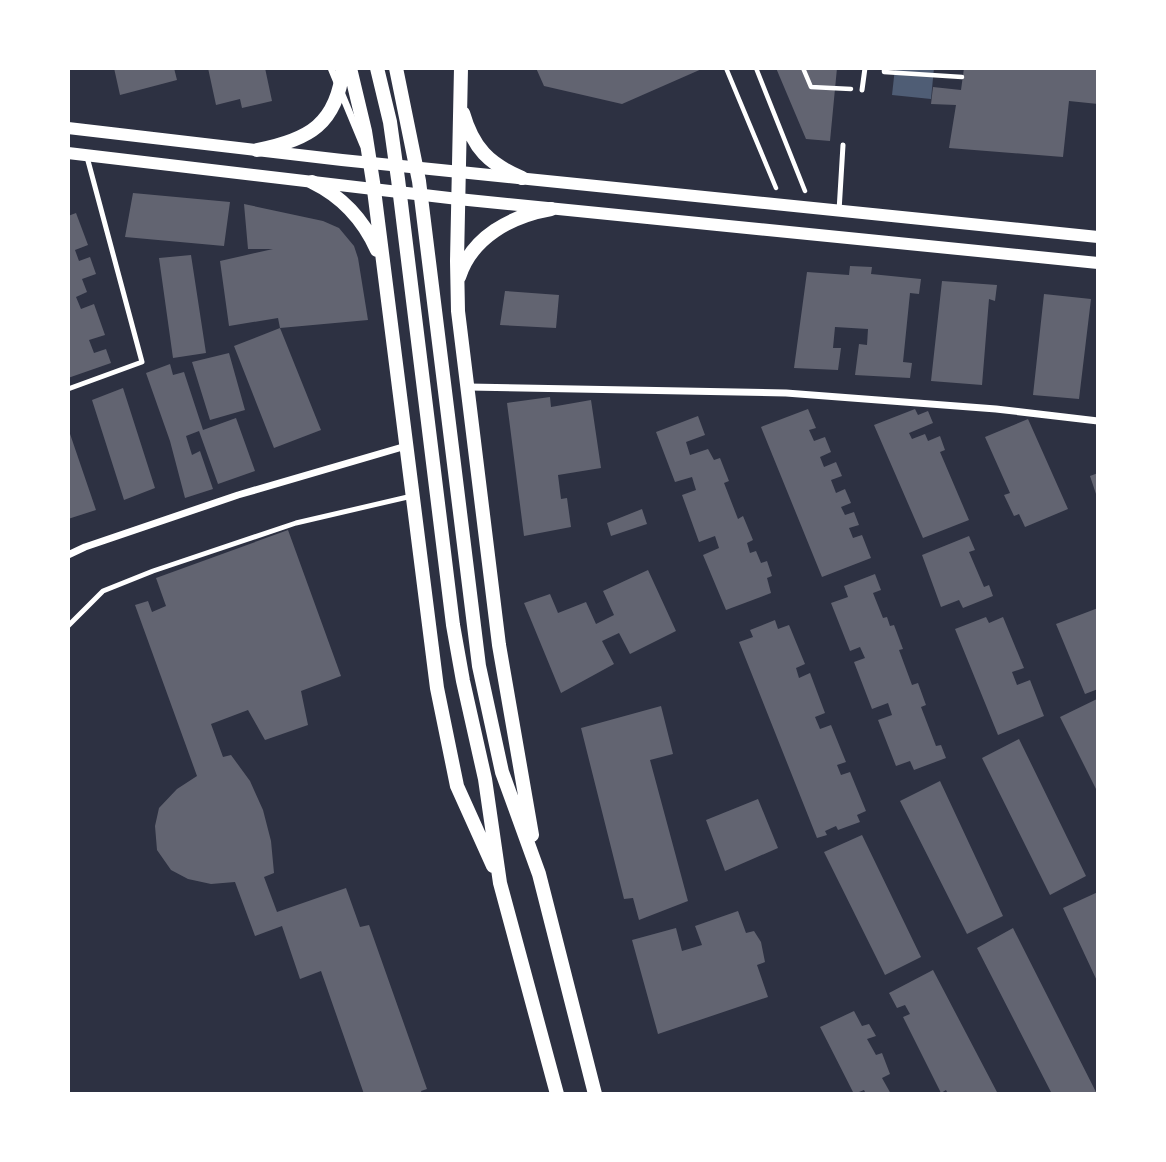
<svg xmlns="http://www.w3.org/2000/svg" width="1166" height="1162" viewBox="0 0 1166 1162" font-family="Montserrat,sans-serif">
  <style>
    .water { fill: #4f5d75 }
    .building { fill: #626471 }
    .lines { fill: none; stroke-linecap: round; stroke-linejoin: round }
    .path { stroke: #fff; stroke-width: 4.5 }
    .service { stroke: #fff; stroke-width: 5 }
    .minor { stroke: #fff; stroke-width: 7 }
    .tertiary { stroke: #fff; stroke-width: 12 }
    .secondary { stroke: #fff; stroke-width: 14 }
  </style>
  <rect width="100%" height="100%" fill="#2d3142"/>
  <!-- water -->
  <path class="water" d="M 895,68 L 934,68 L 931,99 L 892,95 Z"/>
  <!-- building -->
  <path class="building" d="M 114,68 L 174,68 L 177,80 L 120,95 Z
    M 208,68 L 265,68 L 272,101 L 242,108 L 240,99 L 216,105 Z
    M 536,68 L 704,68 L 622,104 L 544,86 Z
    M 776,68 L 837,68 L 830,141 L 806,139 Z
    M 964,68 L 1098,68 L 1098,104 L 1069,101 L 1063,157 L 949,148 L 956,105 L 931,104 L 933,87 L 961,90 Z
    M 133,193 L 230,202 L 224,246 L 125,237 Z
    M 244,204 L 323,221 L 339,228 L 354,246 L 358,258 L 368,320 L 280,328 L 278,318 L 229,326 L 220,261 L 273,249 L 248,249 Z
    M 76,213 L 88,245 L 75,250 L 79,261 L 90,257 L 96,274 L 82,279 L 87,292 L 76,297 L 81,309 L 94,304 L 105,335 L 89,340 L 94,353 L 106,349 L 111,363 L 68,378 L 68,216 Z
    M 191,255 L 206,353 L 173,358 L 159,258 Z
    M 850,266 L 872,267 L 871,274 L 921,279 L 919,294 L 910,293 L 903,362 L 912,363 L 910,378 L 855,375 L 859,344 L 867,345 L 868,329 L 835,327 L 833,348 L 841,348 L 838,370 L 794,368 L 807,272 L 849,275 Z
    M 942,281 L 997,285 L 995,301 L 989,299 L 982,385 L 931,381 Z
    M 505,291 L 559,295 L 556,328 L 500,325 Z
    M 1044,294 L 1091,299 L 1079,399 L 1033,395 Z
    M 280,328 L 321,430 L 274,448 L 234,346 Z
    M 229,353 L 245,410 L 210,420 L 192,362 Z
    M 170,364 L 173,375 L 184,372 L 203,430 L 236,418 L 255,471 L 218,484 L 199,431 L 186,436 L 192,455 L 200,451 L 213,489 L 185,498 L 170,441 L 146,373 Z
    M 123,388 L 155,488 L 124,500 L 92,400 Z
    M 550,397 L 551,407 L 591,400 L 601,468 L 558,475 L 561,499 L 567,498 L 571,527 L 524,536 L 507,403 Z
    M 808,409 L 816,428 L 809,430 L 814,441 L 825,437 L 831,452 L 820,457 L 824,467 L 836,462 L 842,476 L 831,480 L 836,493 L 845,489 L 851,503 L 841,507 L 845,515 L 854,512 L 859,525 L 849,528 L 853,538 L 862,535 L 871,558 L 822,577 L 761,427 Z
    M 915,409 L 918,415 L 928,411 L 933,423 L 909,433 L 912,439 L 925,434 L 928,441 L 940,436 L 945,450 L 940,452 L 969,520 L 923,538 L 874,425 Z
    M 698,416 L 705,435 L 686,442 L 690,455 L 708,449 L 714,460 L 720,458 L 729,481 L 724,483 L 738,519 L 743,516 L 753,540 L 747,543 L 750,553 L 756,551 L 761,563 L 767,561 L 772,576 L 767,578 L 771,593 L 726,610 L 703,555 L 719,548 L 715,536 L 699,542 L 682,495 L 696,490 L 692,477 L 675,482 L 656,432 Z
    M 1028,419 L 1068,509 L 1025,527 L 1019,514 L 1014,516 L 1004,495 L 1010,493 L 985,437 Z
    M 68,428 L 96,510 L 68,519 Z
    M 1098,473 L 1098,497 L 1097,497 L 1090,476 Z
    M 642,509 L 647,524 L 611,536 L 607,523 Z
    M 288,530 L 341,676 L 301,691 L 308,725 L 265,740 L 248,710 L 211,724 L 223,757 L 231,755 L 250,781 L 263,810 L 271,841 L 274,873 L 264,877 L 277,912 L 346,888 L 360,927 L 369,925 L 427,1089 L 421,1091 L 422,1094 L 364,1094 L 321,971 L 300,979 L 282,926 L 255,936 L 235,882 L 211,884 L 188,879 L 171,870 L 157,850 L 155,826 L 159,808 L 177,789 L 197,776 L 135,605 L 148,601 L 152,612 L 166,606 L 156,578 Z
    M 969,536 L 975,550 L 969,552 L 984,587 L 989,585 L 993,596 L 963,608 L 959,600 L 941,607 L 922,555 Z
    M 648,570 L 676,631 L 630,654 L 619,633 L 602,641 L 614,664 L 561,693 L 524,603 L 550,594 L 558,613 L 586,602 L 596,624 L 614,615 L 603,591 Z
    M 875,574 L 881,590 L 873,593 L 883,618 L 887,617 L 890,626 L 894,625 L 903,649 L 899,650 L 912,685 L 918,683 L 926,705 L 921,707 L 936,746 L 941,745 L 946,758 L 914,770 L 910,761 L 896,766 L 878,720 L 892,715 L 888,703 L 872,709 L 854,662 L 865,658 L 860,647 L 850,651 L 831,603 L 848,597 L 844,586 Z
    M 1098,608 L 1098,689 L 1085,694 L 1056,624 Z
    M 986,617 L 989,623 L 1003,617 L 1024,668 L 1012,672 L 1017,685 L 1030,680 L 1044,716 L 998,735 L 955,629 Z
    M 775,620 L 778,629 L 789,625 L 805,664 L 796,668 L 799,678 L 810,673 L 825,713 L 815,717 L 820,729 L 831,725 L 846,762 L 837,765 L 841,775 L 850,772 L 866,811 L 857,815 L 860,822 L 838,830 L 836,826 L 825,831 L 827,835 L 817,838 L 739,642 L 753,637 L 750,630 Z
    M 1097,699 L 1098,700 L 1098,793 L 1060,717 Z
    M 661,706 L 673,754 L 650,760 L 688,901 L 639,920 L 633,898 L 624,899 L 581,728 Z
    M 1019,739 L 1086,876 L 1050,895 L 982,758 Z
    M 940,781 L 1003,916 L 967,934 L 900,801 Z
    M 758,799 L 778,848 L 725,871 L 706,820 Z
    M 862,835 L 921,957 L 885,975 L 824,852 Z
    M 1098,892 L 1098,983 L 1063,908 Z
    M 738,911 L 746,933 L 754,931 L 761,942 L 765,962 L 757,965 L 768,997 L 658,1034 L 632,940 L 676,928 L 682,951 L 702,945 L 695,926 Z
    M 1013,928 L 1097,1094 L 1052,1094 L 977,948 Z
    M 933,970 L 998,1094 L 948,1094 L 946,1090 L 941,1093 L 903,1017 L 910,1014 L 905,1005 L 897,1008 L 889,993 Z
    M 854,1011 L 862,1026 L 869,1024 L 876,1036 L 867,1039 L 876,1055 L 882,1053 L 890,1074 L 882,1078 L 891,1094 L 866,1094 L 864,1090 L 854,1094 L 820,1027 Z"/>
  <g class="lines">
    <!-- path -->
    <path class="path" d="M 726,68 L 776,188
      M 756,68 L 805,191
      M 803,68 L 811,87 L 851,89
      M 884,68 L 884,72 L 962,77"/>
    <!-- service -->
    <path class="service" d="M 862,90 L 865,68
      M 839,211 L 843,145
      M 68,389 L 142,362 L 87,157
      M 68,626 L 103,591 L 153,571 L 296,523 L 412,496"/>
    <!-- minor -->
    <path class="minor" d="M 331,68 L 363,145
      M 468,387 L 786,393 L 996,409 L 1098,421
      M 68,555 L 85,547 L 238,495 L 406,446"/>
    <!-- tertiary -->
    <path class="tertiary" d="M 68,128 L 342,160 L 1098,237
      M 68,153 L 458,199 L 1098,263"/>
    <!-- secondary -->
    <path class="secondary" d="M 350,68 L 365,131 L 373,182 L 437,688 L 457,786 L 493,866
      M 377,68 L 390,122 L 398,179 L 453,625 L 463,681 L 485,779 L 500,883 L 557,1094
      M 396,68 L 419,181 L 479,666 L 502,772 L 539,874 L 595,1094
      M 461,68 L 457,261 L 458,311 L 499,645 L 532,835
      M 463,113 C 473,148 489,164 522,178
      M 257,150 C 309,140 337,124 343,68
      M 312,182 C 343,197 363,219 377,250
      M 459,277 C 472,237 511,216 551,209"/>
  </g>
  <!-- border -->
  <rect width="1166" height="1162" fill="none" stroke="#ffffff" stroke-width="140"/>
</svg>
